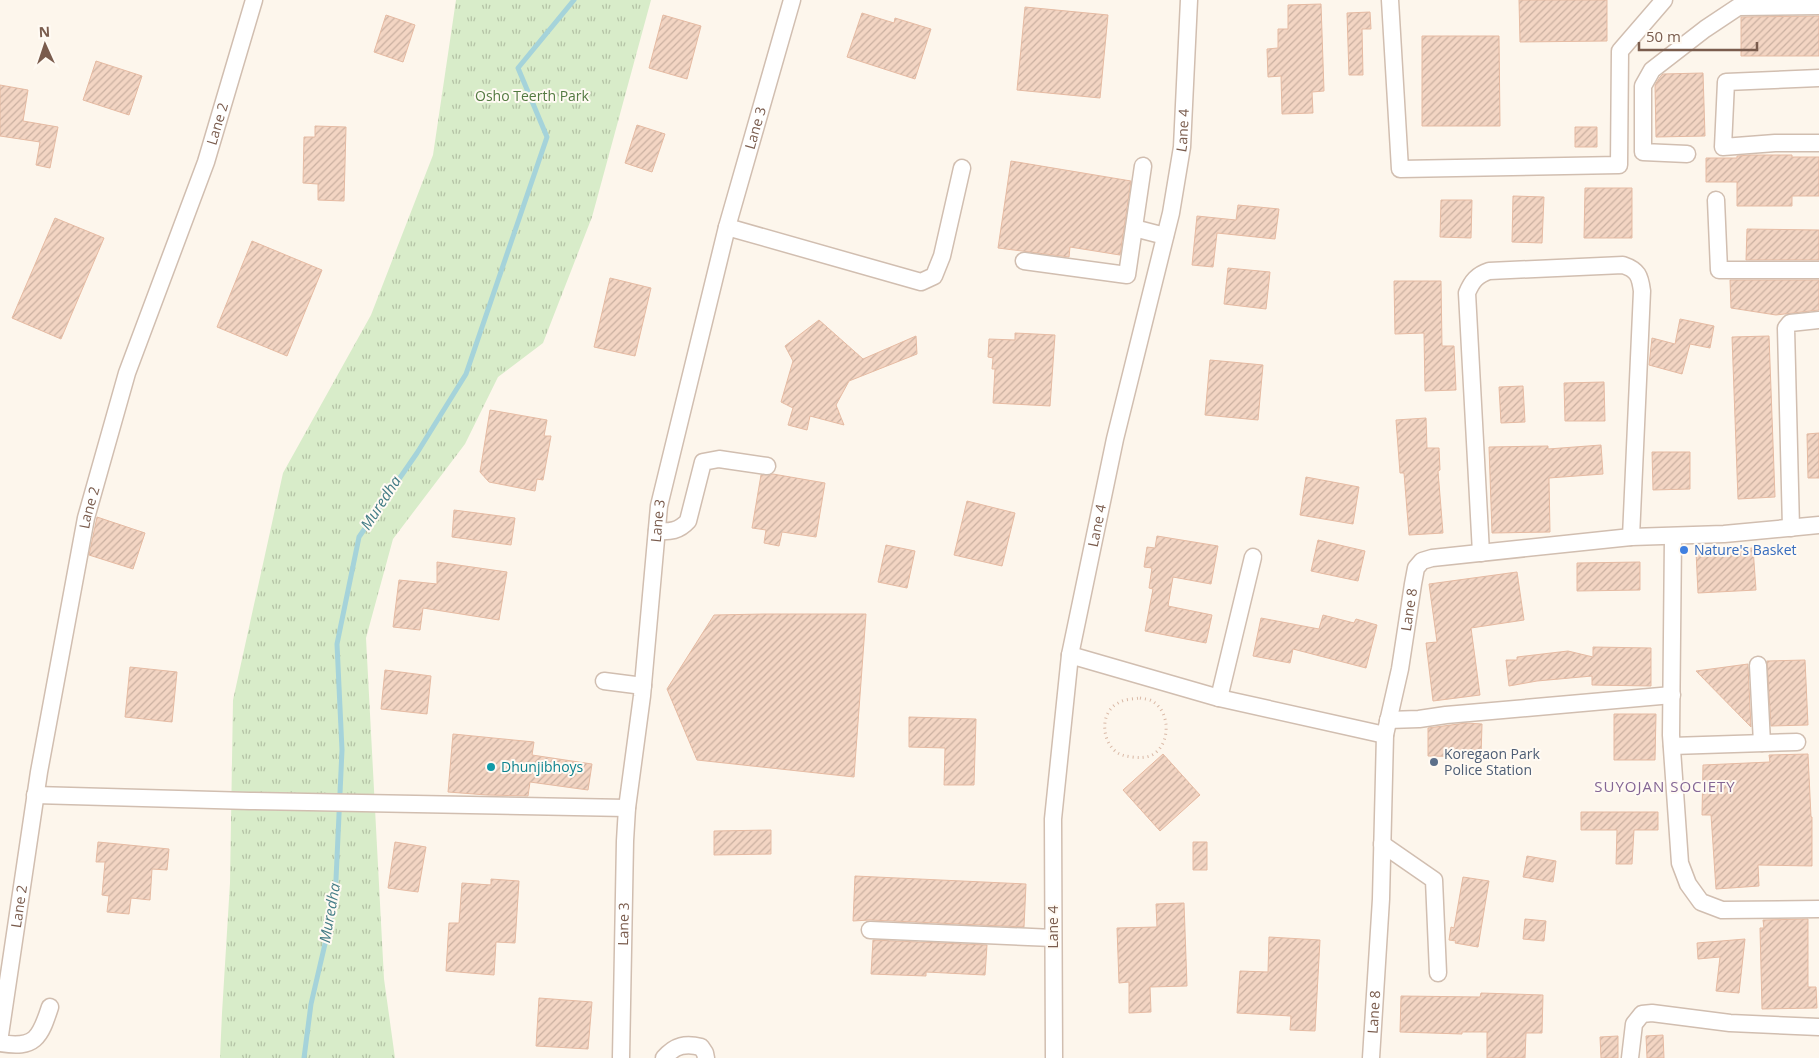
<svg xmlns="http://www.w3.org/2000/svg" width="1819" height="1058" viewBox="0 0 1819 1058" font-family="'Open Sans',sans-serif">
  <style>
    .grass { fill: url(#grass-tufts) }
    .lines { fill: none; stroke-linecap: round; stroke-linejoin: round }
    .stream { stroke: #a5d3da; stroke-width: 5 }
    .building { fill: url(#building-hatch); stroke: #e6bba3 }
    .minor-casing { stroke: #d1beb0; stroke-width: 19 }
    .path { stroke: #d9b8a5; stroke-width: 3; stroke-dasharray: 1 4; stroke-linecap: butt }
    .minor { stroke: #fff; stroke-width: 16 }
    .shop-dot { fill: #3f7fe0; stroke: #fffaf3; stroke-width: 2 }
    .service-dot { fill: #5c6f8a; stroke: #fffaf3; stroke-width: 2 }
    .culture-dot { fill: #0f9aa8; stroke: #fffaf3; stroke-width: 2 }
    .labels { text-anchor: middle; stroke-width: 4; stroke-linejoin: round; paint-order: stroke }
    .park-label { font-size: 14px; fill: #537a41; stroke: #fffaf3 }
    .street-label { font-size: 14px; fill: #7a5c4d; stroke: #fffaf3 }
    .shop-label { font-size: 14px; fill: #366cbe; stroke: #fffaf3; text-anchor: start }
    .service-label { font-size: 14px; fill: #4e5e75; stroke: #fffaf3; text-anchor: start }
    .culture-label { font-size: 14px; fill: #0d838f; stroke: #fffaf3; text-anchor: start }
    .water-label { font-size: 15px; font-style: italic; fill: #437c86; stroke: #fffaf3 }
    .neighbourhood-label { font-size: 15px; letter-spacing: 1px; fill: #846695; stroke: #fffaf3 }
  </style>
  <defs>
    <pattern id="grass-tufts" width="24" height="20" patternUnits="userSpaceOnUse" patternTransform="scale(1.25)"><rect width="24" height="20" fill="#d8ecc9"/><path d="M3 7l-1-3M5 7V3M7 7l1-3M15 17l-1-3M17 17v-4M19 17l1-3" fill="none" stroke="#b4c2a5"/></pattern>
    <pattern id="building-hatch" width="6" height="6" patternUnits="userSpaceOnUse" patternTransform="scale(1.25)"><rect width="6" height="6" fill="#f3d5c3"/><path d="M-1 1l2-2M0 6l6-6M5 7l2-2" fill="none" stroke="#cab0a1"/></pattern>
  </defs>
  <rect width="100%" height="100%" fill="#fdf6ec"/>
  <!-- grass -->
  <path class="grass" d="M 456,0 L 651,0 L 592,217 L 543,343 L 498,377 L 465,444 L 393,539 L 366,638 L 384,979 L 395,1058 L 220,1058 L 222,1013 L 230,883 L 233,700 L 283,473 L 371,315 L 433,155 Z"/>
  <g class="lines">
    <!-- stream -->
    <path class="stream" d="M 304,1058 L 311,1004 L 335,901 L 342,750 L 337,644 L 359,537 L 417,453 L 466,374 L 547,137 L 518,68 L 574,0"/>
  </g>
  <!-- building -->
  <path class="building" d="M 1519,0 L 1607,0 L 1607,41 L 1520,42 Z
    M 1321,4 L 1324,91 L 1312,92 L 1313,113 L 1282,114 L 1281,76 L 1268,77 L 1267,49 L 1278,48 L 1278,29 L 1288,29 L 1288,5 Z
    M 1025,7 L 1108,15 L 1100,98 L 1017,90 Z
    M 1370,12 L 1371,29 L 1362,29 L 1363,75 L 1349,75 L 1347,13 Z
    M 862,13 L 894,23 L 895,18 L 931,29 L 915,79 L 847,57 Z
    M 386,15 L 415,25 L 403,62 L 374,52 Z
    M 663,15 L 701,26 L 687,79 L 649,68 Z
    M 1819,16 L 1819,56 L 1741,56 L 1741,17 Z
    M 1422,36 L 1499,36 L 1500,126 L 1422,126 Z
    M 96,61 L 142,76 L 129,115 L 83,100 Z
    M 1703,73 L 1705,136 L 1656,137 L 1655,85 L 1660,77 L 1663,74 Z
    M 0,85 L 28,90 L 23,121 L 58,127 L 50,168 L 36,165 L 40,142 L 0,136 Z
    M 637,125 L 665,134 L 652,172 L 625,163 Z
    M 315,126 L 346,127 L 344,201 L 318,200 L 318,184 L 303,183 L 304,137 L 315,137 Z
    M 1575,127 L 1597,127 L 1597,147 L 1575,147 Z
    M 1750,155 L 1792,155 L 1792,157 L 1819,157 L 1819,196 L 1792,196 L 1792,206 L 1737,206 L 1737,182 L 1706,182 L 1706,158 L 1737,158 L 1737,156 Z
    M 1011,161 L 1131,181 L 1120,255 L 1070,247 L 1069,257 L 998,248 Z
    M 1585,188 L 1632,188 L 1632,238 L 1584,238 Z
    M 1513,196 L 1544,197 L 1542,243 L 1512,242 Z
    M 1441,200 L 1472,200 L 1471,238 L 1440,237 Z
    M 1238,205 L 1279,209 L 1275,239 L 1217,233 L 1213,267 L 1192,265 L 1197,216 L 1236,220 Z
    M 55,218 L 104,238 L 61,339 L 12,318 Z
    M 1747,229 L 1819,230 L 1819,260 L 1746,260 Z
    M 252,241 L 322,270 L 287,356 L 217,327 Z
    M 1228,268 L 1270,272 L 1266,309 L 1224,304 Z
    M 610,278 L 651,288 L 635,356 L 594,347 Z
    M 1730,280 L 1819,280 L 1819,310 L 1776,315 L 1731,308 Z
    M 1394,281 L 1441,281 L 1442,346 L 1454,346 L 1456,390 L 1425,391 L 1424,333 L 1395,334 Z
    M 1680,319 L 1714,326 L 1710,348 L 1690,344 L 1682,374 L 1649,365 L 1652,338 L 1675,344 Z
    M 819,320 L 863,359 L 916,336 L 917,354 L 849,381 L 836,405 L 844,425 L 810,416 L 807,430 L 788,425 L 793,408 L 781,402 L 793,361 L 785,346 Z
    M 1015,333 L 1055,335 L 1050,406 L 993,403 L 995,369 L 992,369 L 993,358 L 988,357 L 989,339 L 1015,340 Z
    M 1769,336 L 1775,497 L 1738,499 L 1732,337 Z
    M 1210,360 L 1263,365 L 1258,420 L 1205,415 Z
    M 1604,382 L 1605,421 L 1565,421 L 1564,383 Z
    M 1523,386 L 1525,422 L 1501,423 L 1499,387 Z
    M 490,410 L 547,420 L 544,436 L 551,436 L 543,480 L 537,479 L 535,491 L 489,482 L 480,472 Z
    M 1426,418 L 1427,448 L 1439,448 L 1440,470 L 1438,471 L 1443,533 L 1409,535 L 1404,473 L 1400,473 L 1396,420 Z
    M 1819,433 L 1819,478 L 1808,478 L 1807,434 Z
    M 1601,445 L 1603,474 L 1549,478 L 1550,532 L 1492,533 L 1489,447 L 1548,446 L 1548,449 Z
    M 1652,452 L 1690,452 L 1690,489 L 1653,490 Z
    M 773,474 L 825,483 L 816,537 L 782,532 L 779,546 L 764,543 L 766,530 L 752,528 L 761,475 Z
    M 1306,477 L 1359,487 L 1353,524 L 1300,515 Z
    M 967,501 L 1015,513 L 1002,566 L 954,555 Z
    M 454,510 L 515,518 L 511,545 L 452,537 Z
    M 97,517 L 145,533 L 133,569 L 89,555 Z
    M 1157,536 L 1218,546 L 1211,584 L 1173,577 L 1168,606 L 1212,615 L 1206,643 L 1145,631 L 1153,589 L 1149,588 L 1152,568 L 1144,567 L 1147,547 L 1155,548 Z
    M 1318,540 L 1365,551 L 1358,581 L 1311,571 Z
    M 886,545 L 915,551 L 907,588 L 878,582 Z
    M 1753,548 L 1756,590 L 1698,593 L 1696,551 Z
    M 437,562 L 507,572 L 499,620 L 423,608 L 420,630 L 393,627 L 399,580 L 437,584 Z
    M 1640,562 L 1640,590 L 1577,591 L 1577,563 Z
    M 1517,572 L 1524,620 L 1471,628 L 1480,695 L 1433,701 L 1426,643 L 1437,642 L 1429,584 Z
    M 764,614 L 866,614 L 854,777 L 697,760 L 667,689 L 714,615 Z
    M 1323,615 L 1354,623 L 1356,619 L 1377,625 L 1366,668 L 1293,649 L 1290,663 L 1253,656 L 1261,618 L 1319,629 Z
    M 1593,647 L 1651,648 L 1651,686 L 1592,685 L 1592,676 L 1537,681 L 1509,686 L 1506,660 L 1517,660 L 1517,657 L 1568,651 L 1593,657 Z
    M 1805,660 L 1808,725 L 1771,726 L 1767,661 Z
    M 1748,664 L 1748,666 L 1751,727 L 1696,671 Z
    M 130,667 L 177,672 L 172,722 L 125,717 Z
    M 385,670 L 431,676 L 427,714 L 381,709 Z
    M 1614,714 L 1656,714 L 1655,760 L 1614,760 Z
    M 909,717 L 976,719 L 974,785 L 944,785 L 945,748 L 909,747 Z
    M 1466,723 L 1482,724 L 1481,757 L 1428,756 L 1428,728 Z
    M 453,734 L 534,742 L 532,755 L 592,764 L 588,790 L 530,782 L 528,796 L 487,795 L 448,792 Z
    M 1163,754 L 1200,795 L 1160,831 L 1123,790 Z
    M 1808,754 L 1811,817 L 1812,817 L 1812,866 L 1758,865 L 1759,886 L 1716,889 L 1711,815 L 1702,815 L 1703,765 L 1770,762 L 1769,755 Z
    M 1581,812 L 1658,812 L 1658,830 L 1634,830 L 1632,864 L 1616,864 L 1617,830 L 1581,830 Z
    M 771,830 L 771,854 L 714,855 L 714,831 Z
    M 98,842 L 169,849 L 167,870 L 152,869 L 150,900 L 131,898 L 129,914 L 107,912 L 109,896 L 102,895 L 105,862 L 96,862 Z
    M 395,842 L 426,847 L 418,892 L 388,888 Z
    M 1193,842 L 1207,842 L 1207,870 L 1193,870 Z
    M 1527,856 L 1556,861 L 1553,882 L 1523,877 Z
    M 855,876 L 1026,884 L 1024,927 L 870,920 L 853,921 Z
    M 1463,877 L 1489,881 L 1478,947 L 1455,943 L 1456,941 L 1449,940 L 1451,927 L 1454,928 Z
    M 491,879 L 519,881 L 515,943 L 496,942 L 494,975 L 446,971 L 449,923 L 459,923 L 462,883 L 491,885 Z
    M 1184,903 L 1187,986 L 1150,987 L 1151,1012 L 1129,1013 L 1129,982 L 1119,983 L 1117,928 L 1157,927 L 1156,904 Z
    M 1525,919 L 1546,921 L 1544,941 L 1523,939 Z
    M 1808,919 L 1808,987 L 1816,987 L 1817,1008 L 1762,1009 L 1760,928 L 1764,928 L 1763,920 Z
    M 1269,937 L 1320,940 L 1315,1031 L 1290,1030 L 1291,1016 L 1237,1013 L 1240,971 L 1268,972 Z
    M 1745,939 L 1739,993 L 1716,991 L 1720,957 L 1698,959 L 1697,943 Z
    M 873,940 L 987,945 L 985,975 L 926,972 L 926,976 L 871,974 Z
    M 1481,993 L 1543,995 L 1542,1033 L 1526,1033 L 1525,1058 L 1487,1058 L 1487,1032 L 1462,1032 L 1462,1034 L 1400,1032 L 1401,996 L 1480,997 Z
    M 539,998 L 592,1002 L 588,1049 L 536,1046 Z
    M 1663,1035 L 1664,1058 L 1647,1058 L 1646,1036 Z
    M 1618,1036 L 1618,1058 L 1601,1058 L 1600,1037 Z"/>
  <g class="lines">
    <!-- minor casing -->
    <g class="minor-casing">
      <g id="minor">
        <path d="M 1390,0 L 1400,169 L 1619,165 L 1620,51 L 1664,0"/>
        <path d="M 1819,78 L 1726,82 L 1723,147 L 1775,143 L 1819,143"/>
        <path d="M 1687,154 L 1643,152 L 1643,86 L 1652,70 L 1705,29 L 1738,7 L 1819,6"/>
        <path d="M 1716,200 L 1719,270 L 1819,270"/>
        <path d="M 727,227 L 921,282 L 934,276 L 942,256 L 962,168"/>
        <path d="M 1134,228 L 1165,236"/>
        <path d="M 1024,261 L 1127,275 L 1143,166"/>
        <path d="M 1791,528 L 1786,328 L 1790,323 L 1819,320"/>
        <path d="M 657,531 C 670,532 679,531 688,521 L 703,462 L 719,459 L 767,466"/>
        <path d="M 1673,537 L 1671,735 L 1680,863 L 1688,884 L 1701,902 L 1722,910 L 1819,909"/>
        <path d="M 1481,553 L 1467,293 C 1472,281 1477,275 1489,271 L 1623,265 C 1638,270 1640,276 1642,291 L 1631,537"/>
        <path d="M 1070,655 L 1219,698 L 1385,735"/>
        <path d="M 1758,665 L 1762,743"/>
        <path d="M 604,681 L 643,686"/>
        <path d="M 1219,698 L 1253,557"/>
        <path d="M 1388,720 L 1419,719 L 1446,715 L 1672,695"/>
        <path d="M 1672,746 L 1797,742"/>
        <path d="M 35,795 L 250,801 L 627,808"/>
        <path d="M 1382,844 L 1434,880 L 1438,973"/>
        <path d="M 870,930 L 1053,938"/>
        <path id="s1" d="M 0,1035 L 39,772 L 86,518 L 127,373 L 206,162 L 254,0"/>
        <path d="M 0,1043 C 35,1049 40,1038 50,1007"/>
        <path id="s2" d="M 621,1058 L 625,841 L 627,808 L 642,696 L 659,506 L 727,227 L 792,0"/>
        <path d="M 664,1058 C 675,1045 686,1043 701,1047 L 705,1053 L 706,1058"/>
        <path id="s3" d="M 1054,1058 L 1053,819 L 1070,655 L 1115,439 L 1171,213 L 1182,147 L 1189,0"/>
        <path id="s4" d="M 1371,1058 L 1381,899 L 1385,735 L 1400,669 L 1413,584 L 1416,568 L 1422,561 L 1432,558 L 1631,537 L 1724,534 L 1819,525"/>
        <path d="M 1630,1058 L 1634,1024 L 1642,1014 L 1652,1013 L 1730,1023 L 1819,1027"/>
      </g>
    </g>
    <!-- path -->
    <path class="path" d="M 1140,698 C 1144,699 1149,699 1152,701 C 1170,711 1171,742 1154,754 C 1147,758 1140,758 1132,757 C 1125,756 1119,755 1114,750 C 1101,737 1101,712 1118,703 C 1124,699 1133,699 1140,698 Z"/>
    <!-- minor -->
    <use href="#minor" class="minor"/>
  </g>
  <!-- markers -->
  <circle class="shop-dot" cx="1684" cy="550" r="5"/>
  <circle class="service-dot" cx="1434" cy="762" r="5"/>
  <circle class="culture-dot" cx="491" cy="767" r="5"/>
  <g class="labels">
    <!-- park labels -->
    <g class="park-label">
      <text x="532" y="101">Osho Teerth Park</text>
    </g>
    <!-- street labels -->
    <g class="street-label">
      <text dy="5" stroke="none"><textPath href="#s1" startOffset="940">Lane 2</textPath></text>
      <text dy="5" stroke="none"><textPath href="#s2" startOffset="944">Lane 3</textPath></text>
      <text dy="5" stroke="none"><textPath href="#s3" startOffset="941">Lane 4</textPath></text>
      <text dy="5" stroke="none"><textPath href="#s1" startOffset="535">Lane 2</textPath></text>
      <text dy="5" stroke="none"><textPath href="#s2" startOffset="539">Lane 3</textPath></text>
      <text dy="5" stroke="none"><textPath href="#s3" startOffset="536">Lane 4</textPath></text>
      <text dy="5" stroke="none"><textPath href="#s4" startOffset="451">Lane 8</textPath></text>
      <text dy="5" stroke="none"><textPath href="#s1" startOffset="130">Lane 2</textPath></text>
      <text dy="5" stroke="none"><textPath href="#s2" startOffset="134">Lane 3</textPath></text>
      <text transform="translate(1053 927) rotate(-90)" y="5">Lane 4</text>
      <text dy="5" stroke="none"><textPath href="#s4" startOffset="46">Lane 8</textPath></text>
    </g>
    <!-- shop labels -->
    <g class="shop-label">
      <text x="1694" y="555">Nature's Basket</text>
    </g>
    <!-- service labels -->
    <g class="service-label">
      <text x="1444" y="759">Koregaon Park<tspan x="1444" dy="16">Police Station</tspan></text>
    </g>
    <!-- culture labels -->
    <g class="culture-label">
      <text x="501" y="772">Dhunjibhoys</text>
    </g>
    <!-- water labels -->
    <g class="water-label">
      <text transform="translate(381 503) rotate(-57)" y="5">Muredha</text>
      <text transform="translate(330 913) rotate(-80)" y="5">Muredha</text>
    </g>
    <!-- neighbourhood labels -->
    <g class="neighbourhood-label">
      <text x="1665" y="792">SUYOJAN SOCIETY</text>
    </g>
  </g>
  <!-- north arrow -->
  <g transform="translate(45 45) rotate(357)" stroke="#fffaf3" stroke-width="4" paint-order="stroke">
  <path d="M0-4L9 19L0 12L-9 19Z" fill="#7a5c4d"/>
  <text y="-8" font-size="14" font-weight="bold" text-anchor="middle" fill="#7a5c4d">N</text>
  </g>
  <!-- scale -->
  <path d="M1639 42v8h118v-8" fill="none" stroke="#7a5c4d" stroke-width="2.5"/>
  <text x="1646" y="42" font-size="15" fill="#7a5c4d" stroke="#fffaf3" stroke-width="4" paint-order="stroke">50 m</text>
</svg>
